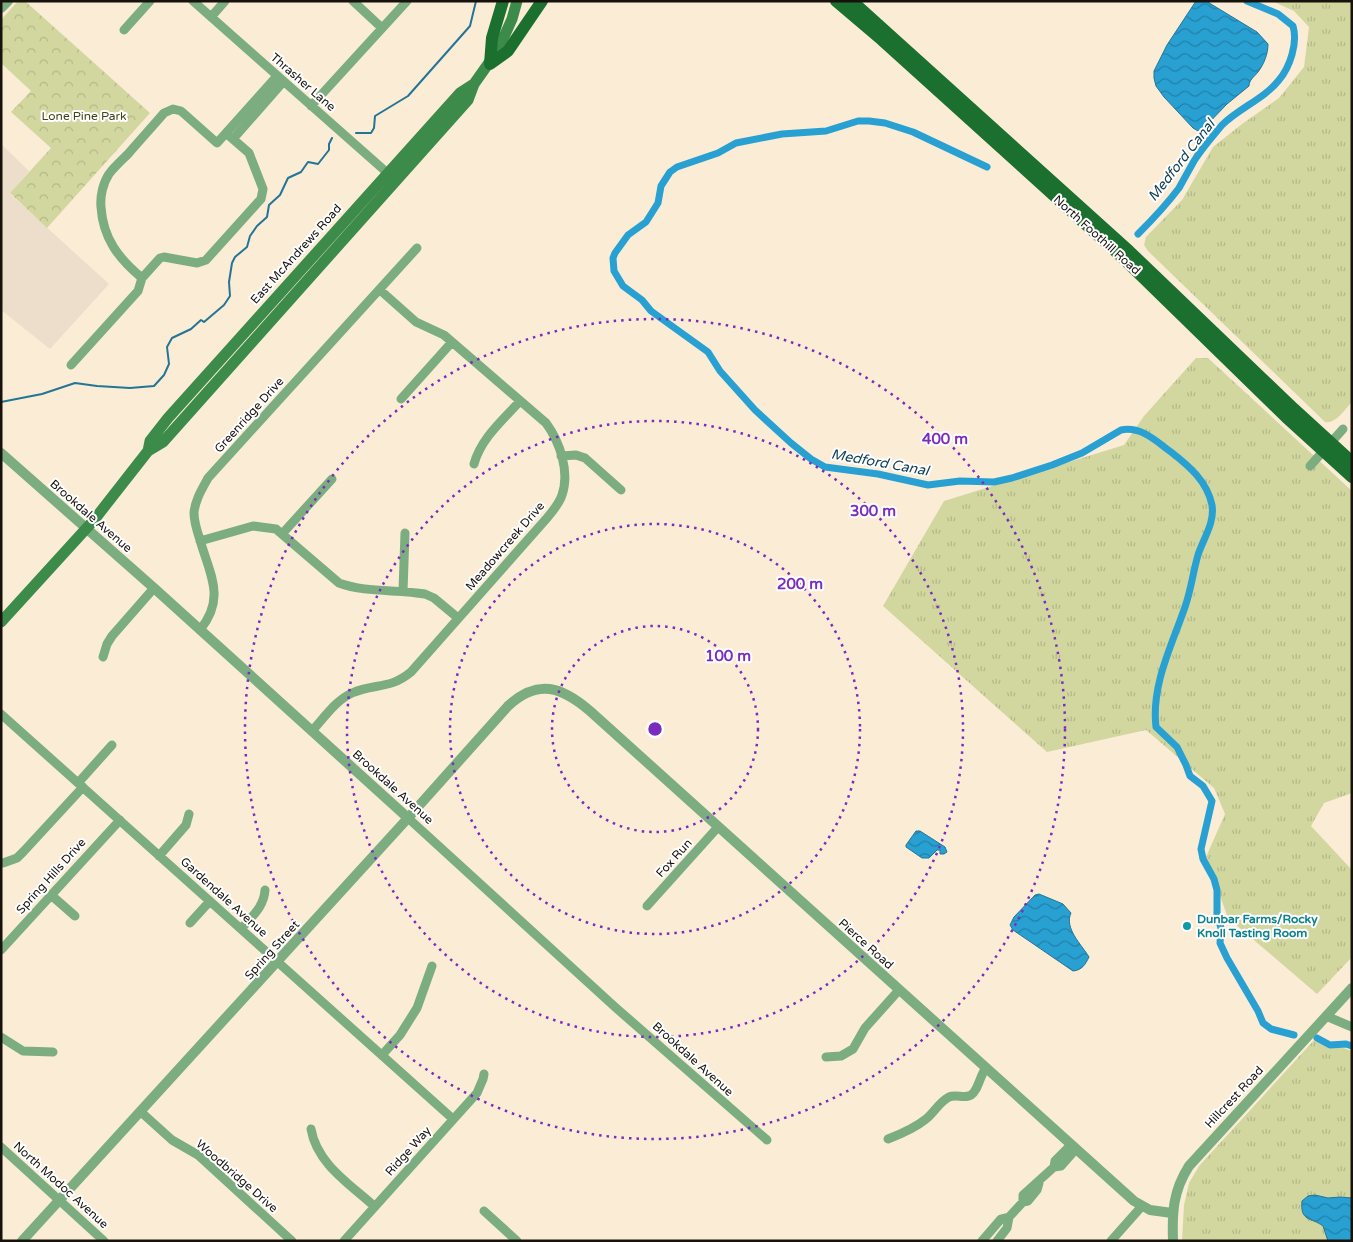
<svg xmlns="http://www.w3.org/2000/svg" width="1353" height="1242" viewBox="0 0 1353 1242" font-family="'Varela Round',sans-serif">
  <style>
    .education { fill: #ecdecb }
    .grass { fill: url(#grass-tufts) }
    .park { fill: url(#park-crowns) }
    .water { fill: url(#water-waves); stroke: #237596 }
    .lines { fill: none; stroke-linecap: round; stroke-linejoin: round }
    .stream { stroke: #237596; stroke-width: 2 }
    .canal { stroke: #28a0d2; stroke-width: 7 }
    .minor { stroke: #7bad81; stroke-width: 9 }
    .tertiary { stroke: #7bad81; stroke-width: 10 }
    .secondary { stroke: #3c8b4a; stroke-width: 11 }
    .primary { stroke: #1b6f2f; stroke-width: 12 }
    .ring { fill: none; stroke: #7b2cbf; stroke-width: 2.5; stroke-dasharray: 2.5 5 }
    .culture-dot { fill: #0f9aa8; stroke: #fff; stroke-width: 2 }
    .labels { text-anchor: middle; stroke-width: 4; stroke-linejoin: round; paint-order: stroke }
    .street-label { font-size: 12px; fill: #17120b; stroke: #fff }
    .park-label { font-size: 12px; fill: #414319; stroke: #fff }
    .culture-label { font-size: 12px; font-weight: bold; fill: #0d838f; stroke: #fff; text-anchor: start }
    .water-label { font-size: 14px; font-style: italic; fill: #124257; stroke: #fff }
    .centre { fill: #7b2cbf; stroke: #fff; stroke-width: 2.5 }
    .ring-label { font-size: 15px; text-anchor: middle; font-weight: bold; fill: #7b2cbf; stroke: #fff; stroke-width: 4; stroke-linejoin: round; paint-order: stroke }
  </style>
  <defs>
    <pattern id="grass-tufts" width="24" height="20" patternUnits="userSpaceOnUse" patternTransform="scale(1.25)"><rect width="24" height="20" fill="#d2d79f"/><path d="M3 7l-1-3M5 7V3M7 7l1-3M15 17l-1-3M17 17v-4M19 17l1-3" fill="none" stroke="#b4b888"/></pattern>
    <pattern id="park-crowns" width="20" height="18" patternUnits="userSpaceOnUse" patternTransform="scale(1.25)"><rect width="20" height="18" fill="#d2d79f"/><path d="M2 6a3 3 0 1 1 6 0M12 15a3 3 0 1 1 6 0" fill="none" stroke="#b4b888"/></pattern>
    <pattern id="water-waves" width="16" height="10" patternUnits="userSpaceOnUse" patternTransform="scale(1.25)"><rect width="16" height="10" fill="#28a0d2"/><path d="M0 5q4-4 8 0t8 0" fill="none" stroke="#2181a9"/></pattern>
  </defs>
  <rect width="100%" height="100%" fill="#fbecd6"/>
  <!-- education -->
  <path class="education" d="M 1,144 L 29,171 L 10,194 L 109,284 L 50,349 L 1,310 Z"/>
  <!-- grass -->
  <path class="grass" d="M 1272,1 L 1352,1 L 1352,402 C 1344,410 1336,424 1325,422 L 1148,251 L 1144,245 L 1146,237 L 1182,200 L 1213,147 L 1242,124 L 1279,98 L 1304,67 L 1309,27 L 1294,11 Z
    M 1196,358 L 1208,358 L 1352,491 L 1352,793 L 1324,803 L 1311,826 L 1352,870 L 1352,957 L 1317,994 L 1228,918 L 1206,857 L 1225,814 L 1214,788 L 1146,730 L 1047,752 L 883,606 L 944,501 L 1124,445 L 1144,416 Z
    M 1316,1038 L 1352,1051 L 1352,1241 L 1182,1241 L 1184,1205 L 1189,1183 L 1199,1166 Z"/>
  <!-- park -->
  <path class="park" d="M 18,1 L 25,1 L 150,113 L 47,228 L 10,193 L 51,148 L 11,112 L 31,91 L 1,63 L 1,20 Z"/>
  <!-- water -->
  <path class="water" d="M 1196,1 L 1206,1 L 1257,32 L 1268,44 C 1268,54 1264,64 1258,72 C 1254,77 1249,80 1249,86 L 1227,104 L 1200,132 L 1193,128 L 1164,97 L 1156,86 L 1154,78 L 1154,71 L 1167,45 Z
    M 916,831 L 920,831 L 945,847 L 947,852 L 944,854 L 940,854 L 940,850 L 937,850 L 929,858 L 922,858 L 906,847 L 906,845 Z
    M 1039,894 L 1063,904 L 1071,913 C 1064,928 1081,944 1089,957 C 1085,965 1082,970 1073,971 L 1013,930 L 1010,925 L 1014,917 L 1035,895 Z
    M 1315,1195 L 1328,1198 L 1340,1197 L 1352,1198 L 1352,1241 L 1328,1241 L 1323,1226 C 1311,1217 1300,1222 1302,1201 L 1308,1196 Z"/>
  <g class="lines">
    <!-- stream -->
    <path class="stream" d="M 356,133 L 371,133 L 374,128 L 375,116 L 408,96 L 470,26 L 476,1
      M 1,402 L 42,394 L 75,383 L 97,386 L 130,388 L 154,386 L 164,375 L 169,364 L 167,347 L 172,338 L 191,329 L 201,320 L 204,322 L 224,305 L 230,296 L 229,282 L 232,263 L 235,257 L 247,247 L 250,236 L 257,226 L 267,217 L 269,205 L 280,195 L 288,178 L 301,172 L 308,162 L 318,164 L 329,150 L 329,144 L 332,138"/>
    <!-- canal -->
    <path class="canal" d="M 987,167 L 913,132 L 885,123 L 869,121 L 858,121 L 826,131 L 782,134 L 736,143 L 718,153 L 677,167 L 670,172 L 661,186 L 658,203 L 646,222 L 628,235 L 615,253 L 613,258 L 614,271 L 623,286 L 642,300 L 651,311 L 708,352 L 720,371 L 755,410 L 791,443 L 811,459 L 825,467 L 878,474 L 928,485 L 960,481 L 994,482 L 1012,478 L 1052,465 L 1082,453 L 1121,430 C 1141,426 1156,441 1171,452 C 1189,466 1207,481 1212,505 C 1215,523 1203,539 1198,555 C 1193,572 1191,590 1185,607 C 1172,645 1151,685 1156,727 L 1177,747 L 1186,765 L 1190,776 L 1203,786 L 1212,801 L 1201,849 L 1203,859 L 1214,879 L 1217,890 L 1217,915 L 1221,928 L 1220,943 L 1227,958 L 1258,1011 L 1263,1023 L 1271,1029 L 1294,1035
      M 1138,234 C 1153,219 1167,204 1179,188 C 1184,179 1189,170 1194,161 C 1202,148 1212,137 1222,125 C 1239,108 1264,99 1279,80 C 1290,67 1298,43 1293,26 L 1278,14 L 1247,1
      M 1317,1038 L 1330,1045 L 1346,1044 L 1352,1046"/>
    <!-- minor -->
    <path class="minor" d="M 193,1 L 392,177
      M 353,1 L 382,28
      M 211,17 L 225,1
      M 124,30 L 150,1
      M 311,106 L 407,1
      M 226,133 L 277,76
      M 233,139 L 283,82
      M 71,365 L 138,291 L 142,278 C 118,258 103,238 101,207 C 100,196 103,183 109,174 C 114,167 122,160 128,154 C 140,140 152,127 164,113 L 173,109 L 181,111 L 217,143 L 226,133 L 249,153 L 263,189 L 261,199 L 206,260 L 197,263 L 164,257 L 160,258 L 142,278
      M 401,399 L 452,342
      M 561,456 L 576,455 L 585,458 L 621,490
      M 474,464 C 481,438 503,420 520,401
      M 1310,466 L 1343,429
      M 282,534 L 332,479
      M 200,541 L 253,526 L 276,529 L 339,583 C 366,593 397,589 425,594 L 434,598 L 458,618
      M 403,591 L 405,533
      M 200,630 C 226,598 210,575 200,540 C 197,531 194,522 194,513 C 195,500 202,489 208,478 L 417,248
      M 103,657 L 107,644 L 112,636 L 154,588
      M 1,714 L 453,1119
      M 312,731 C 324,718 336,700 352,693 C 375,683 389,690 411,672 L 547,518 C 553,511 559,504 562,495 C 570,472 560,442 546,423 L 444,335 L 416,322 L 380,290
      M 78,783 L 112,745
      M 408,818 L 615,1007 L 767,1140
      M 159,856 L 186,825 L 189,814
      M 3,863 L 17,858 L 24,851 L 83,787
      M 51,895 L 75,916
      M 647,906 L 718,827
      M 190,923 L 210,901
      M 241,929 C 252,916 264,907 265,890
      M 1,950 L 120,820
      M 1326,1016 L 1352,1027
      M 1,1037 L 23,1051 L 53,1052
      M 382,1055 L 400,1035 L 417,1008 L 432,966
      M 826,1057 L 841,1056 L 853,1049 L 865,1028 L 899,990
      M 141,1112 L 172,1140 L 198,1155 L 292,1241
      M 311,1129 C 317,1164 350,1184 374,1206
      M 888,1139 C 901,1134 915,1128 926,1119 C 934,1113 939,1102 949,1097 C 956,1094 965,1099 971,1095 C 978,1091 980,1075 986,1068
      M 1,1147 L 104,1241
      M 1054,1167 L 1061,1166 L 1076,1149
      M 1023,1202 L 1023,1195 L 1054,1167 L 1055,1161 L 1071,1145
      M 484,1211 L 517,1241
      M 344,1241 L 477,1093 L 483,1079 L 484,1074
      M 982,1241 L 1001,1219 L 1009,1217
      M 997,1241 L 1007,1228 L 1009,1217 L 1023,1202 L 1028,1201 L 1037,1190 L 1039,1183
      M 1111,1241 L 1142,1206"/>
    <!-- tertiary -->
    <path class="tertiary" d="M 1,8 L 8,1
      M 1,453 L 154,588 L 408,818
      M 22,1241 L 408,818 L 508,706 C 538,678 562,687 590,711 L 1134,1201 L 1150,1210 L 1172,1213
      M 1173,1241 C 1172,1212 1173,1191 1189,1166 L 1352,988"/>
    <!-- secondary -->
    <path class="secondary" d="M 148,451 L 150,441 L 168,418 L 460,93 L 474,84
      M 1,622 L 94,520 L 148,451 L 163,442 L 468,100 L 474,84 L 498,50 L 512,19 L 517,1"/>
    <!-- primary -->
    <path class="primary" d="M 836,1 L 882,40 L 1123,258 L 1286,417 L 1352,477
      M 852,1 L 1129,251 L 1294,409 L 1352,462
      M 490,64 L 508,51 L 542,1
      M 490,64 L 492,38 L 503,1"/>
  </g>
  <!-- distance rings -->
  <g class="ring">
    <circle cx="655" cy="729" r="103"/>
    <circle cx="655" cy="729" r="205"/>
    <circle cx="655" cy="729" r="308"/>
    <circle cx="655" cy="729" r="410"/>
  </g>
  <!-- markers -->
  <circle class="culture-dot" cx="1187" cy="926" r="5"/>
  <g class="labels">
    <!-- street labels -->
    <g class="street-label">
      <text transform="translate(303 82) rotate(41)" y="4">Thrasher Lane</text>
      <text transform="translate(1097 235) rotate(42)" y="4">North Foothill Road</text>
      <text transform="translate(296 254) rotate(-48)" y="4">East McAndrews Road</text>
      <text transform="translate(249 415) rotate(-48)" y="4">Greenridge Drive</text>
      <text transform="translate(91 516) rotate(41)" y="4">Brookdale Avenue</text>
      <text transform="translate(505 546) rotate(-49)" y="4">Meadowcreek Drive</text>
      <text transform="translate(393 787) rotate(42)" y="4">Brookdale Avenue</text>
      <text transform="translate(674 858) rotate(-48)" y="4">Fox Run</text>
      <text transform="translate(51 876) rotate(-48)" y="4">Spring Hills Drive</text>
      <text transform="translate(224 897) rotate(42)" y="4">Gardendale Avenue</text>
      <text transform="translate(866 944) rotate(42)" y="4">Pierce Road</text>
      <text transform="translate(272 950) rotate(-48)" y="4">Spring Street</text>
      <text transform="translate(693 1059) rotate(42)" y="4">Brookdale Avenue</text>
      <text transform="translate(1234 1097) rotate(-47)" y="4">Hillcrest Road</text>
      <text transform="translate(408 1151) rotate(-48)" y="4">Ridge Way</text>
      <text transform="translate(237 1176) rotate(41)" y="4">Woodbridge Drive</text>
      <text transform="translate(61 1185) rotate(42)" y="4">North Modoc Avenue</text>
    </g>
    <!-- park labels -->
    <g class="park-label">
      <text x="84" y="120">Lone Pine Park</text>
    </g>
    <!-- culture labels -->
    <g class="culture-label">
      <text x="1197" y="923">Dunbar Farms/Rocky<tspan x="1197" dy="14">Knoll Tasting Room</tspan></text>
    </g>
    <!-- water labels -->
    <g class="water-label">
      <text transform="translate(1181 160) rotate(-52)" y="5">Medford Canal</text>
      <text transform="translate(880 462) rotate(10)" y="5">Medford Canal</text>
    </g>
  </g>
  <circle cx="655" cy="729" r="8" class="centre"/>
  <g class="ring-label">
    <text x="945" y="444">400 m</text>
    <text x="873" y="516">300 m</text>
    <text x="800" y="589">200 m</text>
    <text x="728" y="661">100 m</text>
  </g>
  <!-- border -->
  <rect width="1353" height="1242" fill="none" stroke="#17120b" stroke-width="5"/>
</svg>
